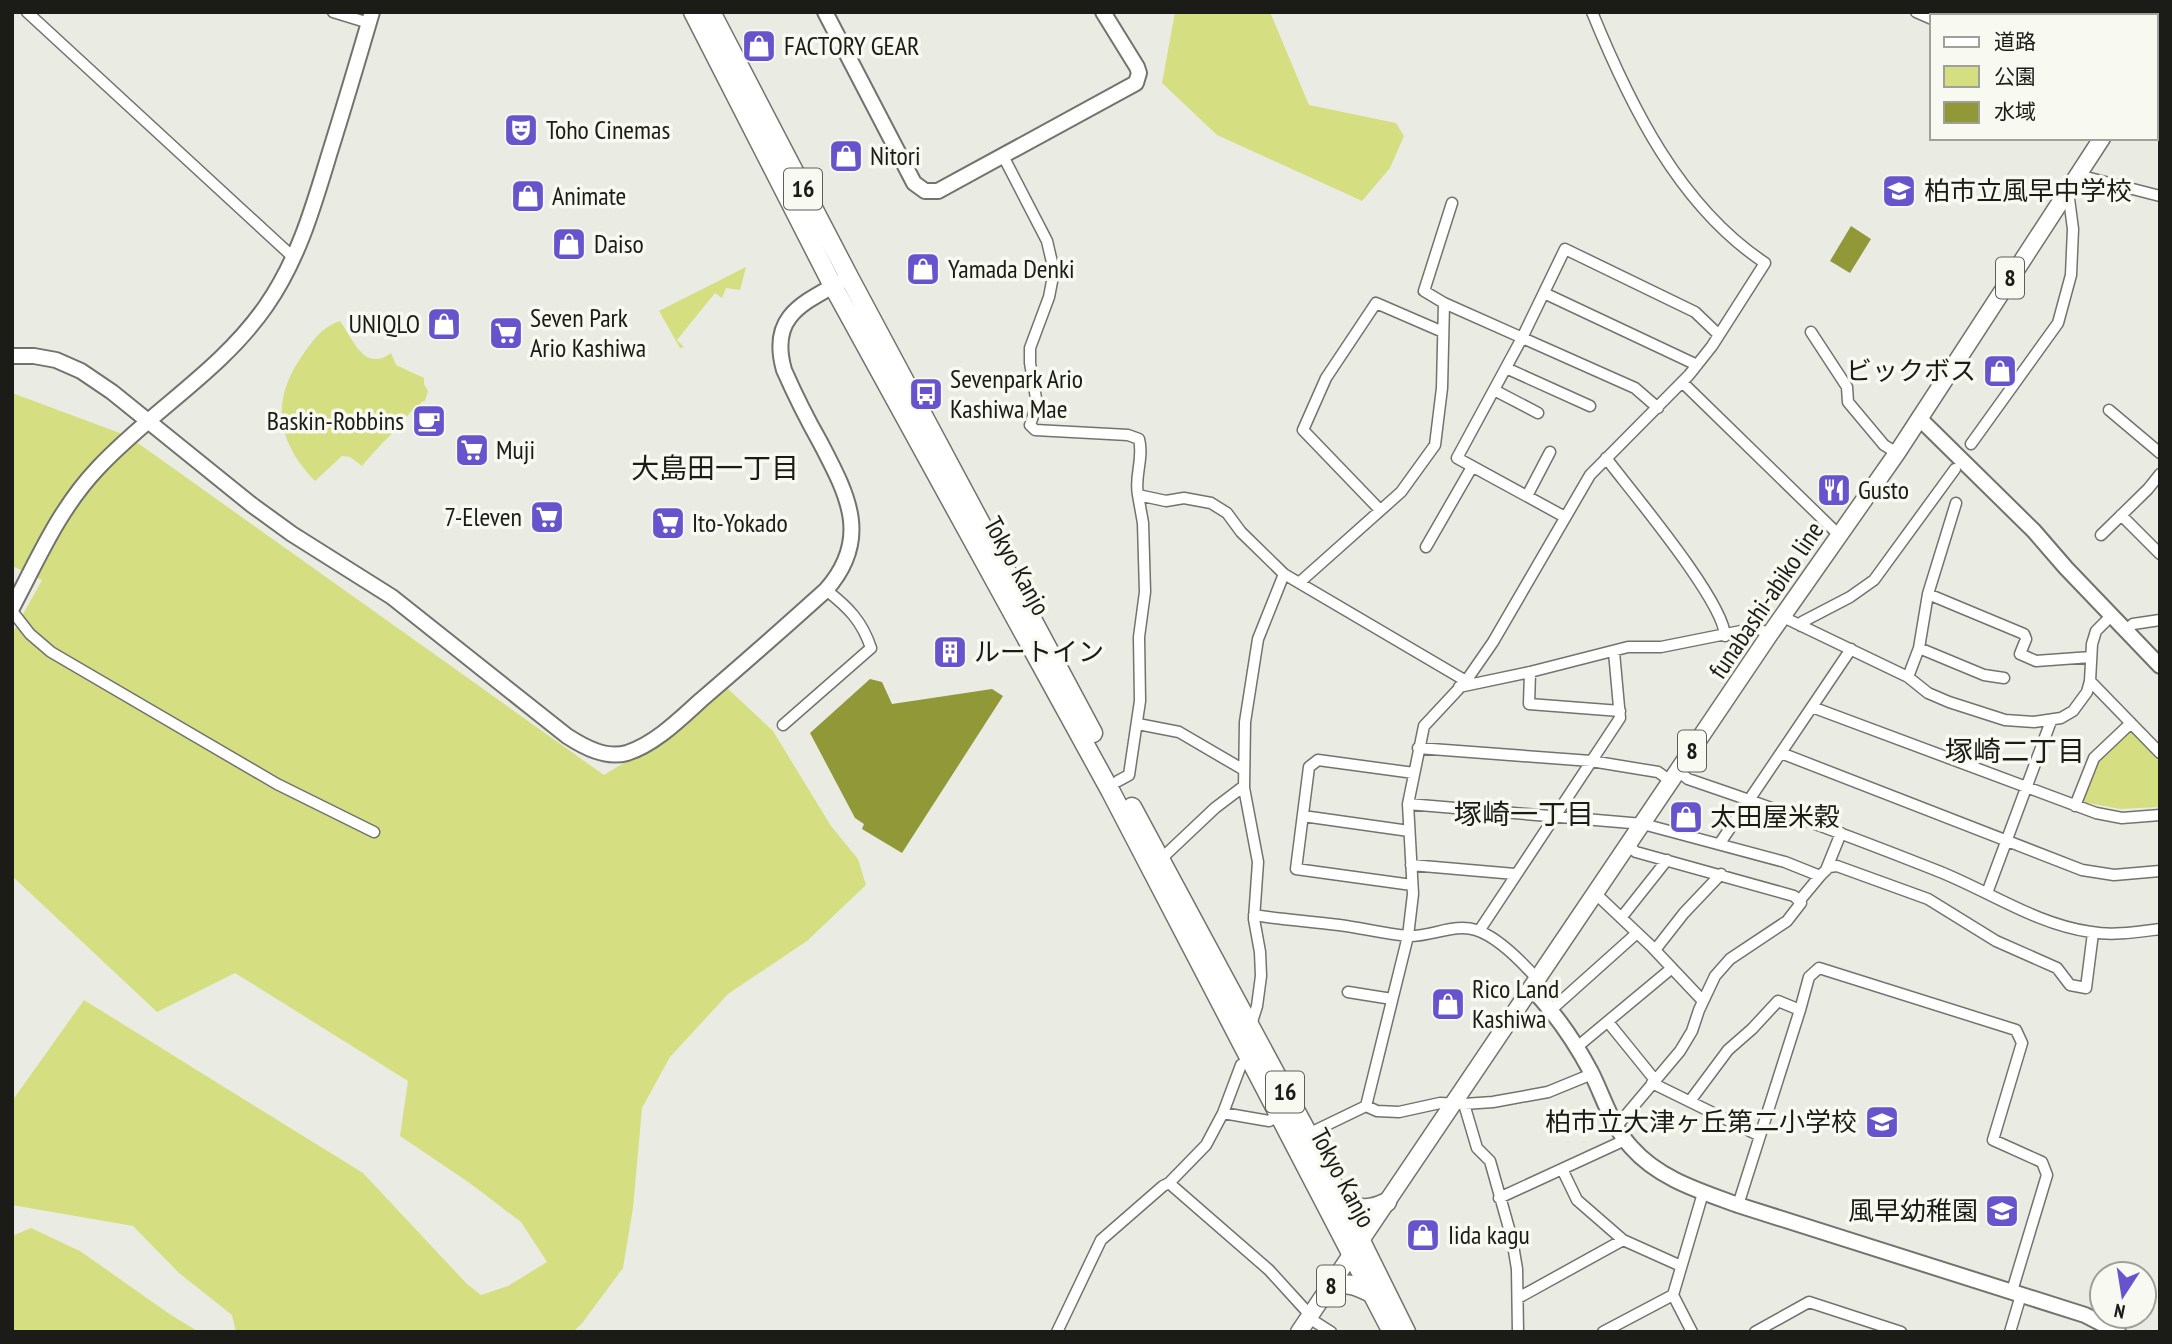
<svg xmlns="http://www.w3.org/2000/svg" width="2172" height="1344" viewBox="0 0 2172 1344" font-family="'PT Sans Narrow','Noto Sans JP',sans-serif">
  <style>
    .green { fill: #d5df81 }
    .water { fill: #909838 }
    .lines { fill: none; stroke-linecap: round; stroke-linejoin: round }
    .street-casing { stroke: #72736c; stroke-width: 13 }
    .secondary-casing { stroke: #72736c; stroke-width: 18 }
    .primary-casing { stroke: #72736c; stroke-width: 19 }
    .highway-casing { stroke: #72736c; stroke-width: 21 }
    .street { stroke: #fff; stroke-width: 10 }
    .secondary { stroke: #fff; stroke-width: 14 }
    .primary { stroke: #fff; stroke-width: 16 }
    .highway { stroke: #fff; stroke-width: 18 }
    .labels { text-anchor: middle; stroke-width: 7; stroke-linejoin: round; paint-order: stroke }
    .shield { fill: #f8f9f1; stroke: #5d5e59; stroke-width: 2 }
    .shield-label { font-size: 24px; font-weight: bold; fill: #1b1b18 }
    .poi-label { font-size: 26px; fill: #1b1b18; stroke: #f8f9f1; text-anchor: start }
    .street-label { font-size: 26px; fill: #1b1b18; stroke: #f8f9f1 }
    .neighbourhood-label { font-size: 28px; fill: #1b1b18; stroke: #f8f9f1 }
  </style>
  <rect width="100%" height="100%" fill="#eaece4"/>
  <!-- green -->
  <path class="green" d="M 1175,12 L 1270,12 L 1309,105 L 1396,123 L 1404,136 L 1390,168 L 1362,201 L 1217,135 L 1162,83 Z
    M 746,267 L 740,290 L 726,288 L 722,298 L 715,293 L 677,340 L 684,347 L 680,348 L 659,311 Z
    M 340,321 C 353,339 364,373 391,353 L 396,365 L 424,378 L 424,384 L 428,391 L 425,401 L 421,402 L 419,407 L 416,405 C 399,428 380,444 362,466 L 350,457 L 342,456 L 315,481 C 276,440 270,400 304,353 C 314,339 323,326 340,321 Z
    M 12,393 L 128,436 L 604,775 L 660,741 L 726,687 L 773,731 L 831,826 L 858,859 L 866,885 L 807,941 L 728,994 L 670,1057 L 642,1108 L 633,1208 L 623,1268 L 583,1322 L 573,1332 L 236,1332 L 232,1315 L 179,1273 L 133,1226 L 12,1205 L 12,1101 L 84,1000 L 363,1173 L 467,1284 L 481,1295 L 508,1286 L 547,1262 L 521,1222 L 471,1184 L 400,1136 L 408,1081 L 235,973 L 157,1012 L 12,876 L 12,634 L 42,580 L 12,566 Z
    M 2129,729 L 2160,762 L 2160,807 L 2120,809 L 2083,802 L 2097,759 Z
    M 31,1228 L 80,1251 L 171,1315 L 199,1332 L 12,1332 L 12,1236 Z"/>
  <!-- water -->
  <path class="water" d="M 1851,226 L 1871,239 L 1850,273 L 1830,261 Z
    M 870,679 L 882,682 L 892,704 L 992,689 L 1003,696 L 902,853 L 862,829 L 864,824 L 855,818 L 810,733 Z"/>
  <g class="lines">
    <!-- street casing -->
    <g class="street-casing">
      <path id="street" d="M 27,12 L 294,258
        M 333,12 L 369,23
        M 1916,12 L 1932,19
        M 1003,156 L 1047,241 L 1054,271 L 1049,297 L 1030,348 L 1030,363 L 1037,404 L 1030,425 L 1035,430 L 1128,435 L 1139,439 C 1144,459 1134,476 1138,495 L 1166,501 L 1184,498 L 1211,503 L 1227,513 L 1241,532 L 1284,574 L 1466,681
        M 2078,175 L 2160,196
        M 1452,203 L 1424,291 L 1444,303 L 1635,388 L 1658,408
        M 1544,293 L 1697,365
        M 1811,332 L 1847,387 L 1848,402 L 1884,445 L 1897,453
        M 1506,368 L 1590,406
        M 1682,382 L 1839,535
        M 1494,390 L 1538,413
        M 2109,410 L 2160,453
        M 1971,444 L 2058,323 L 2071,275 L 2073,229 L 2068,191
        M 1606,458 C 1631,491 1724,601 1725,636
        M 1527,496 L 1550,452
        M 1380,510 L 1303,430 L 1326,378 L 1376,303 L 1443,332
        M 2121,515 L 2160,554
        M 1565,517 L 1457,458 L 1522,338 L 1565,249 L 1695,312 L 1719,335
        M 2101,535 L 2148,489 L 2160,474
        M 1426,547 L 1472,467
        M 1300,582 L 1401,492 L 1435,445 L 1442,388 L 1444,303
        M 1928,594 L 2024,634 L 2026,639 L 2020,654 L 2036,661 L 2091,657
        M 12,611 L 30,634 L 51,652 L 277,784 L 374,832
        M 1783,617 L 1908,677 L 1928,693 L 1949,702 L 2005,720 L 2034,722 L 2061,718 L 2073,711 L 2087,692 L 2090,681 L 2092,644 L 2096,631 L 2111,616
        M 1801,626 L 1802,622 L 1850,597 L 1874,580 L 1955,469
        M 2125,631 L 2133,624 L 2160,620
        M 1919,648 L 1984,675 L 2004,678
        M 1530,672 L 1529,704 L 1620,711
        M 1908,677 L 1919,648 L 1928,594 L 1956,503
        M 2090,681 L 2160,753
        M 1459,687 L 1530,672 L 1628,647 L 1661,647 L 1756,628 L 1770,634
        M 1812,707 L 2096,813 L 2122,818 L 2160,815
        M 1138,724 L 1179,732 L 1244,770
        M 783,725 L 871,648 C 862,621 848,607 826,590
        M 1418,748 L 1591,761 L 1658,772 L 1672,782
        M 1781,753 L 2082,870 L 2114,875 L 2160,871
        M 1678,771 L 1688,779 C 1771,807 1852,837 1933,869 C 1986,889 2034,924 2091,932 C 2113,936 2137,932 2160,929
        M 1118,781 L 1129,775 L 1140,701 L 1139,637 L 1145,592 L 1143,523 L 1138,495
        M 1408,804 L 1643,824 L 1785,862 L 1820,876 L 1829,867 L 1837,866 L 1928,899 L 1996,941 L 2057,968 L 2070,985 L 2086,988 L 2093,933
        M 2075,806 L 2094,758 L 2131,723
        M 1303,816 L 1409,831
        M 1720,843 L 1851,649
        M 1161,859 L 1215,808 L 1244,786
        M 1411,865 L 1515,874
        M 1826,870 L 1841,833
        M 1412,885 L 1296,869 L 1309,767 L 1318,760 L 1414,773
        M 1987,893 L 2051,721
        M 1596,894 L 1651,946 L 1703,1001
        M 1800,900 L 1820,876
        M 1254,915 C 1283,920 1311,921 1339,925 C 1362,928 1385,934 1408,936 C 1431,937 1454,923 1476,930 C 1498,937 1523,963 1538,980
        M 1621,918 L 1667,860
        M 1479,931 L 1620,718 L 1614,652
        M 1655,950 L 1684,913 L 1721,874
        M 1348,992 L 1392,999
        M 1551,1010 L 1637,933
        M 1800,1010 L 1809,977 L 1819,968 L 2016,1030 L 2022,1043 L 1993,1140 L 2042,1162 L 2047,1175 L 2012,1291
        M 1608,1022 L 1655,1080
        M 1251,1025 L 1257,1006 L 1261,976 L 1260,952 L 1254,919 L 1258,862 L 1244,788 L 1245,722 L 1258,639 L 1284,574
        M 1577,1047 L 1672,968
        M 1652,1083 L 1760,1136
        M 1690,1101 L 1728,1050 L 1752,1029 L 1778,1001 L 1800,1010 L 1738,1205
        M 1464,1104 L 1477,1148 L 1490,1161 L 1512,1239 L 1517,1269 L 1518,1332
        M 1366,1106 L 1377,1111 L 1399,1112 L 1440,1103 L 1464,1104 L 1493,1102 L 1548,1092 L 1592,1074
        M 1223,1113 L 1241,1065 L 1250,1059
        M 1616,1127 L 1680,1051 L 1692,1031 L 1699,1010 L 1715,976 L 1730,959 L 1787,921 L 1801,903 L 1794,896 L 1636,852 L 1628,846
        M 1308,1134 L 1366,1106 L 1408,936 L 1413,894 L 1408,804 L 1424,726 L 1466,681 L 1493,642 L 1590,475 L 1689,375 L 1712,346 L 1765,263 C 1679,206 1630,105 1592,12
        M 1562,1169 L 1577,1200 L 1623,1240 L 1681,1266
        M 1169,1183 L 1269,1270 L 1310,1315
        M 1499,1198 L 1625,1140
        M 1518,1298 L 1623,1240
        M 1309,1318 L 1331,1332
        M 1057,1332 L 1101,1240 L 1163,1186 L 1169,1183 L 1206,1145 L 1223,1113 L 1269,1121 L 1280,1115
        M 1603,1332 L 1673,1295
        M 1692,1332 L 1673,1295 L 1703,1193
        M 1755,1332 L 1809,1302 L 1901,1332
        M 2010,1332 L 2021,1295"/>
    </g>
    <!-- secondary casing -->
    <g class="secondary-casing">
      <path id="secondary" d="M 825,12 L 914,183 L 925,191 L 938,191 L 1136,83 L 1139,73 L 1137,67 L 1103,12
        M 12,356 L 34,356 L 56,360 L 81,371 L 112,392 L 252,505 L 292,534 L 392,597 L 567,736 C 584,747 606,759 627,753 C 655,744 680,719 701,700 C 743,664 785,627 826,590 C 872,538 847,494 820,442 C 807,419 795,395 784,370 C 769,317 801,304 842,281
        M 1919,418 L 2034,531 L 2066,568 L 2160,666
        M 12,608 C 38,559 59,509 98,468 C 151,411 221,371 266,306 C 298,260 313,208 329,155 C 344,107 358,60 372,12
        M 1532,989 C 1555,1013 1575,1042 1591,1072 C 1604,1098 1611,1125 1631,1147 C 1659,1179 1700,1191 1738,1205 L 2085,1315 L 2118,1332"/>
    </g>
    <!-- primary casing -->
    <g class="primary-casing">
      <path id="primary" d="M 2156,54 L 2160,49
        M 1299,1332 L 1770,634 L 1897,453 L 2102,138"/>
    </g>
    <!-- highway casing -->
    <g class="highway-casing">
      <path id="highway" d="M 693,12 L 833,286 L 1111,792 L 1392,1332
        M 711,12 L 849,277 L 1093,733
        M 1132,807 L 1308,1134 L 1406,1332
        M 1342,1203 C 1360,1209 1369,1211 1387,1202
        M 1327,1292 C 1343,1279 1356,1285 1373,1294"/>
    </g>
    <!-- street -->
    <use href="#street" class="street"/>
    <!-- secondary -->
    <use href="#secondary" class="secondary"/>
    <!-- primary -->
    <use href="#primary" class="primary"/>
    <!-- highway -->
    <use href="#highway" class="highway"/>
  </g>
  <!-- icons -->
  <defs>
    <g id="shop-square" transform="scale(1.75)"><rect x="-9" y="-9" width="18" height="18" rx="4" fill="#6754cd" stroke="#f8f9f1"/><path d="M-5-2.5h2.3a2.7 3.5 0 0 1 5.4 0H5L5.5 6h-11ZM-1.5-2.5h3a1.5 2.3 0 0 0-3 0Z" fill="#fff"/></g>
    <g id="theatre-square" transform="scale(1.75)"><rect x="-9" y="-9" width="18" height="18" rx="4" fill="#6754cd" stroke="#f8f9f1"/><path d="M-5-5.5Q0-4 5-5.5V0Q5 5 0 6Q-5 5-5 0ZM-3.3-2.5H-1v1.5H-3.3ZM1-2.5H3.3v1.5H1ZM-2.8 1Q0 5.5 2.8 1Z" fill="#fff"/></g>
    <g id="school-square" transform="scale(1.75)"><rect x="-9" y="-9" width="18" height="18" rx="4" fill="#6754cd" stroke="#f8f9f1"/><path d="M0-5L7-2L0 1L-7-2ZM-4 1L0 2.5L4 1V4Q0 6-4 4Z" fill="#fff"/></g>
    <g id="supermarket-square" transform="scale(1.75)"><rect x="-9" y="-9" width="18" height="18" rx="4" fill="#6754cd" stroke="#f8f9f1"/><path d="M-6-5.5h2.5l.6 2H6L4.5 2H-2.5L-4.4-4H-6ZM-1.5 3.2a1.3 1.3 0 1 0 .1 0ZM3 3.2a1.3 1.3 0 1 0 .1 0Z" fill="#fff"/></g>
    <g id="bus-square" transform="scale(1.75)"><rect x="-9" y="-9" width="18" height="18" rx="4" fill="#6754cd" stroke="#f8f9f1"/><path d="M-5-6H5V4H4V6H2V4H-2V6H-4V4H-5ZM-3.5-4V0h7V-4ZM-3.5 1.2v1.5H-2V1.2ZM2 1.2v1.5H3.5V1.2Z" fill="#fff"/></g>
    <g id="cafe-square" transform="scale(1.75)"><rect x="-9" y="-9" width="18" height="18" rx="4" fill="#6754cd" stroke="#f8f9f1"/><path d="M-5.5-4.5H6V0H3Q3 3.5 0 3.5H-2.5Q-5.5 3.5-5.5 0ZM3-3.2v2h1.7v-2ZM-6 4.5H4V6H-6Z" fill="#fff"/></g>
    <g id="restaurant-square" transform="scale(1.75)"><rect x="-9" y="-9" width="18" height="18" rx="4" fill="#6754cd" stroke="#f8f9f1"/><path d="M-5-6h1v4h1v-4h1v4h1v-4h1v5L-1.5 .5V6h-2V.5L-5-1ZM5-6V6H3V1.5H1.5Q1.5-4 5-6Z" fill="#fff"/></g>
    <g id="building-square" transform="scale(1.75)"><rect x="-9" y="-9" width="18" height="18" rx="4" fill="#6754cd" stroke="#f8f9f1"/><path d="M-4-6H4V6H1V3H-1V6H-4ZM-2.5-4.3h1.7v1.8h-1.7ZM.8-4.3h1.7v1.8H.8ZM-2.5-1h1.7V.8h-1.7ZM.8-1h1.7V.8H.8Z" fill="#fff"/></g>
  </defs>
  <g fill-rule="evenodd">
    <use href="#shop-square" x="759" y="46"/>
    <use href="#theatre-square" x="521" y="130"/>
    <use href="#shop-square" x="846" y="156"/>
    <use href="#school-square" x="1899" y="191"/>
    <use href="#shop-square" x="528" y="196"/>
    <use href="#shop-square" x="569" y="244"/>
    <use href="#shop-square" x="923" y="269"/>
    <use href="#shop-square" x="444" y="324"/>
    <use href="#supermarket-square" x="506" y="333"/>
    <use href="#shop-square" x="2000" y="371"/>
    <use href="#bus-square" x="926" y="394"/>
    <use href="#cafe-square" x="429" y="421"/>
    <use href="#supermarket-square" x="472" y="450"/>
    <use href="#restaurant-square" x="1834" y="490"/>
    <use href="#supermarket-square" x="547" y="517"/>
    <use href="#supermarket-square" x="668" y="523"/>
    <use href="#building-square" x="950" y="652"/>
    <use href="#shop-square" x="1686" y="817"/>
    <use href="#shop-square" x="1448" y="1004"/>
    <use href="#school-square" x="1882" y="1122"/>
    <use href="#school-square" x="2002" y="1211"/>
    <use href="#shop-square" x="1423" y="1235"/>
  </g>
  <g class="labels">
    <!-- shield labels -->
    <g class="shield">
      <rect x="784" y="168.5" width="38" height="41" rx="5"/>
      <rect x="1996" y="257.5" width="28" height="41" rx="5"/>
      <rect x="1678" y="730.5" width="28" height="41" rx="5"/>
      <rect x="1266" y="1071.5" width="38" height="41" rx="5"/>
      <rect x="1317" y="1265.5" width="28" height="41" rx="5"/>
    </g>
    <g class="shield-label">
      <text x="803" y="197">16</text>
      <text x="2010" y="286">8</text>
      <text x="1692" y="759">8</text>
      <text x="1285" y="1100">16</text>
      <text x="1331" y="1294">8</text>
    </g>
    <!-- poi labels -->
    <g class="poi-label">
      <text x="784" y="55">FACTORY GEAR</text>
      <text x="546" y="139">Toho Cinemas</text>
      <text x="870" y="165">Nitori</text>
      <text x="1924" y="200">柏市立風早中学校</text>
      <text x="552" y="205">Animate</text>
      <text x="594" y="253">Daiso</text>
      <text x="948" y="278">Yamada Denki</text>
      <text x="530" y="327">Seven Park<tspan x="530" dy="30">Ario Kashiwa</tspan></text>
      <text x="420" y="333" text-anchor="end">UNIQLO</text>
      <text x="1976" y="380" text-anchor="end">ビックボス</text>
      <text x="950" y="388">Sevenpark Ario<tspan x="950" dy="30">Kashiwa Mae</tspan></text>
      <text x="404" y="430" text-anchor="end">Baskin-Robbins</text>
      <text x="496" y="459">Muji</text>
      <text x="1858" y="499">Gusto</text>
      <text x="522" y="526" text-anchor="end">7-Eleven</text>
      <text x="692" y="532">Ito-Yokado</text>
      <text x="974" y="661">ルートイン</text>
      <text x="1710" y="826">太田屋米穀</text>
      <text x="1472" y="998">Rico Land<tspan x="1472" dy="30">Kashiwa</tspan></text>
      <text x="1857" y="1131" text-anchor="end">柏市立大津ヶ丘第二小学校</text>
      <text x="1978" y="1220" text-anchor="end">風早幼稚園</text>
      <text x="1448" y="1244">Iida kagu</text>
    </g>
    <!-- street labels -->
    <g class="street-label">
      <text transform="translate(1017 566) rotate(61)" y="9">Tokyo Kanjo</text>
      <text transform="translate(1766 600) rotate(-56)" y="9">funabashi-abiko line</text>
      <text transform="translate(1343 1178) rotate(62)" y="9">Tokyo Kanjo</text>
    </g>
    <!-- neighbourhood labels -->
    <g class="neighbourhood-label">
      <text x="715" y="478">大島田一丁目</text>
      <text x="2015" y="761">塚崎二丁目</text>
      <text x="1524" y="824">塚崎一丁目</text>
    </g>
  </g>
  <!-- border -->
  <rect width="2172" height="1344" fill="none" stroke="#1b1b18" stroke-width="28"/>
  <!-- legend -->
  <rect x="1930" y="14" width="228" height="126" fill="#f8f9f1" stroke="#a0a09a" stroke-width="2"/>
  <rect x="1944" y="37" width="35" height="10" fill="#ffffff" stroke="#a0a09a" stroke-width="2"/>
  <text x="1994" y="49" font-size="21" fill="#1b1b18">道路</text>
  <rect x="1944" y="66" width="35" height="21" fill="#d5df81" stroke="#a0a09a" stroke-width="2"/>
  <text x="1994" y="84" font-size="21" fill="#1b1b18">公園</text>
  <rect x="1944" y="102" width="35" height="21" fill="#909838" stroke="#a0a09a" stroke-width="2"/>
  <text x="1994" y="119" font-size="21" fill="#1b1b18">水域</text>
  <!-- north arrow -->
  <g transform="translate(2123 1295) rotate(192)"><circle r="33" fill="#f8f9f1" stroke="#a0a09a" stroke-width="2"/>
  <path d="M0-5L12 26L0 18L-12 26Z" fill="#6754cd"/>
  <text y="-10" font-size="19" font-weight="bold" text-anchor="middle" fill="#1b1b18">N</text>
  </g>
</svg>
